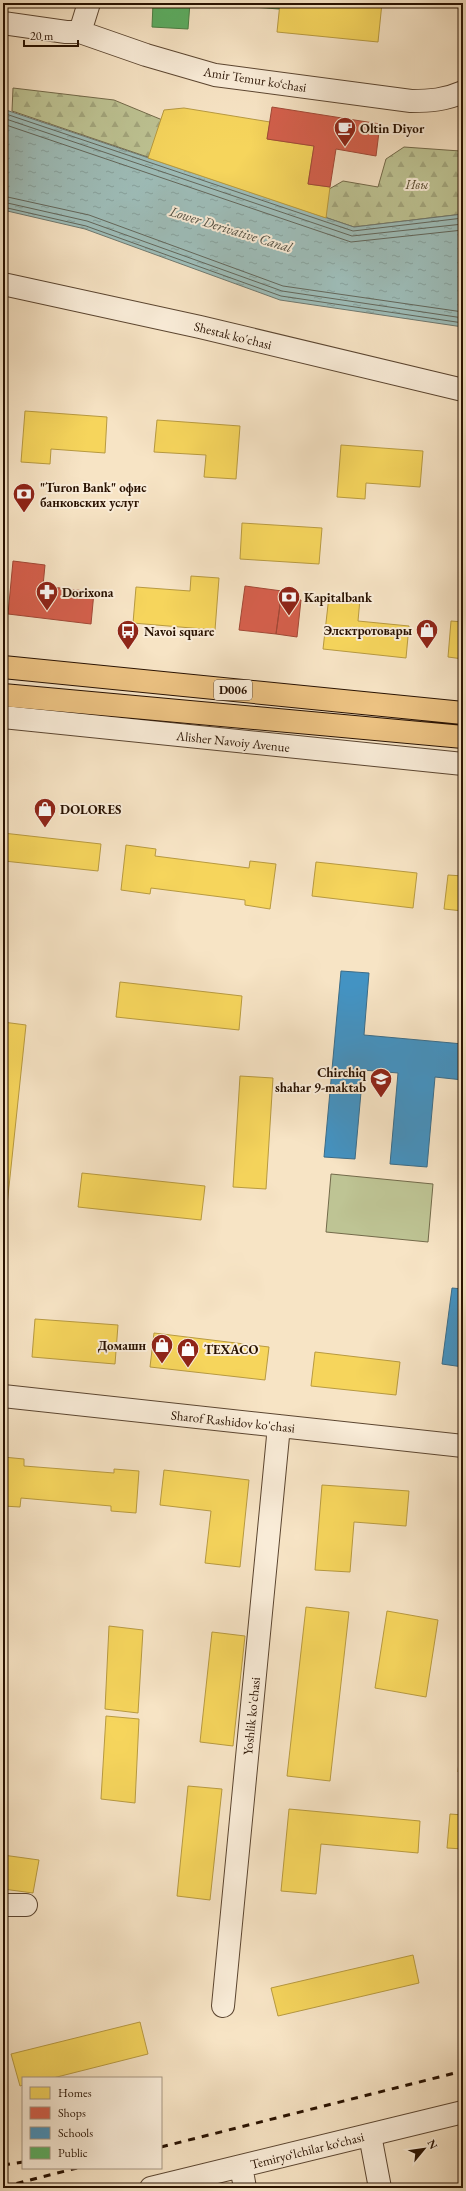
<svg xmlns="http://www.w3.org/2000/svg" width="466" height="2191" viewBox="0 0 466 2191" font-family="'EB Garamond',serif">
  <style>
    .forest { fill: url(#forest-firs); stroke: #736a4a }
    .park { fill: #bec494; stroke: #736a4a }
    .water { fill: url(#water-ripples); stroke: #6f7970 }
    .homes { fill: #f6d55c; stroke: #b89a40 }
    .shops { fill: #d6604d; stroke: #a24836 }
    .schools { fill: #4393c3; stroke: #3b6c88 }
    .public { fill: #5aae61; stroke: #4b7f44 }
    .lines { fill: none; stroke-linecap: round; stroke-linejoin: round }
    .shore { stroke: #63685d; stroke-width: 1 }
    .minor-casing { stroke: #5c4631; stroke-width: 24 }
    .major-casing { stroke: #281100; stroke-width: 24 }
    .minor { stroke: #faedd9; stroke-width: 22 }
    .major { stroke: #ecc282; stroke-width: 22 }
    .rail { stroke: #281100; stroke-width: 3; stroke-dasharray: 7 7; stroke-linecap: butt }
    .labels { text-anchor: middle; stroke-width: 4; stroke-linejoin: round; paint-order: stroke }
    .shield { fill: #faedd9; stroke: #675341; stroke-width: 1 }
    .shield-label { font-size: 12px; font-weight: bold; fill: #281100 }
    .street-label { font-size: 13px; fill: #281100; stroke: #faedd9 }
    .poi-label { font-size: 13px; font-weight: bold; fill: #281100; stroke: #faedd9; text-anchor: start }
    .park-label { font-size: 13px; font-style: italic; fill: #5c5034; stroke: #faedd9 }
    .water-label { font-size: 14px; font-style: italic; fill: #514e41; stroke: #faedd9 }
  </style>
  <defs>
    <pattern id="forest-firs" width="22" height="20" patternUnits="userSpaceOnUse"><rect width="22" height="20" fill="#bec494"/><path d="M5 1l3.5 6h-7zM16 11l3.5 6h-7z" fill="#a3a77e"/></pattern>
    <pattern id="water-ripples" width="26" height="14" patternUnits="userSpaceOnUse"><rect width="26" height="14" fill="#9ebeba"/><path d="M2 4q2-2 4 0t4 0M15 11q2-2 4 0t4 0" fill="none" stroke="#88a29e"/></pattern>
  </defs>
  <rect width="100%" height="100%" fill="#f7e4c5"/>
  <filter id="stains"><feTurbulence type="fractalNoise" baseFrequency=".005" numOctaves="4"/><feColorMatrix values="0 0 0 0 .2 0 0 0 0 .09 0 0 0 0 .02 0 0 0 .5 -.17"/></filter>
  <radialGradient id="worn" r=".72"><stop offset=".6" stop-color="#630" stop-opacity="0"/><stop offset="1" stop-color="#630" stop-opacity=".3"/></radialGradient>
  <!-- forest -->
  <path class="forest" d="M 13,88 L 114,100 L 264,162 L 317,196 L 343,181 L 378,187 L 386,159 L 404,147 L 460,151 L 463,154 L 463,214 L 354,227 L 12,111 Z"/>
  <!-- park -->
  <path class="park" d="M 331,1174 L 433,1184 L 428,1242 L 326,1232 Z"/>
  <!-- water -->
  <path class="water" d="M 3,109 L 354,227 L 463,214 L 463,327 L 280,300 L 85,229 L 3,210 Z"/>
  <!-- homes -->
  <path class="homes" d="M 280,3 L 382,3 L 378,42 L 277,32 Z
    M 184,108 L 270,122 L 267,139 L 314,146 L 308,184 L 330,187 L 326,218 L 148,158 L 164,110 Z
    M 25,411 L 107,417 L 105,453 L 51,449 L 50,464 L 21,462 Z
    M 157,420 L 240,426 L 236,479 L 204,477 L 206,455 L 154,452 Z
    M 341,445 L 423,451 L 420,487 L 366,483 L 365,499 L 337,497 Z
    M 242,523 L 322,528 L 319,564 L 240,559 Z
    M 191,576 L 219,578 L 215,630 L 133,623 L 136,587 L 190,591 Z
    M 329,596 L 360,599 L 358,621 L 409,626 L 406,658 L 323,649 Z
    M 451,621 L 463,622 L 463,659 L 448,657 Z
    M 3,833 L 101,844 L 98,871 L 4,861 L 3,869 Z
    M 126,845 L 156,849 L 155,856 L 249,868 L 250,861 L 276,864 L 270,909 L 245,905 L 245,900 L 151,888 L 150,894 L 121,890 Z
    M 316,862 L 417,873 L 413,908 L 312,896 Z
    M 448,875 L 463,876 L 463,911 L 444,909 Z
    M 120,982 L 242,996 L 239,1030 L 116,1017 Z
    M 3,1022 L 26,1025 L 4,1234 L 3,1234 Z
    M 240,1076 L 273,1078 L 266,1189 L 233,1187 Z
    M 82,1173 L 205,1186 L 201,1220 L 78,1207 Z
    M 35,1319 L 118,1325 L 115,1364 L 32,1357 Z
    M 154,1333 L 269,1347 L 265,1380 L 150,1367 Z
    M 315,1352 L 400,1362 L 396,1395 L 311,1386 Z
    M 3,1457 L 24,1459 L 24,1466 L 114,1473 L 114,1469 L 139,1471 L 136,1513 L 111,1511 L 111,1506 L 21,1498 L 20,1507 L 3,1506 Z
    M 164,1470 L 249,1480 L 240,1567 L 205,1563 L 211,1511 L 160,1505 Z
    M 322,1485 L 409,1491 L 406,1526 L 354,1522 L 350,1572 L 315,1570 Z
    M 306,1607 L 349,1612 L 330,1781 L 287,1776 Z
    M 387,1611 L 438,1620 L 426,1697 L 375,1688 Z
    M 463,1620 L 463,1678 L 459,1678 Z
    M 109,1626 L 143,1630 L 138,1713 L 105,1709 Z
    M 212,1632 L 245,1636 L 233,1746 L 200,1742 Z
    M 106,1716 L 139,1719 L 135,1803 L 101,1799 Z
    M 461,1737 L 463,1737 L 463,1772 L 458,1772 Z
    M 188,1786 L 222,1789 L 210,1900 L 177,1896 Z
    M 289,1809 L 420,1821 L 418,1853 L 321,1844 L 316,1894 L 281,1891 Z
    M 450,1814 L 463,1815 L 463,1849 L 447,1848 Z
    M 3,1855 L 39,1860 L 33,1893 L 3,1889 Z
    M 413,1955 L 419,1983 L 278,2016 L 271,1988 Z
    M 140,2022 L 148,2054 L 53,2078 L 23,2078 L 23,2085 L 20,2086 L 11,2054 Z"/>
  <!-- shops -->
  <path class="shops" d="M 272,107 L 380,124 L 376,156 L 336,149 L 330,187 L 308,184 L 314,146 L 267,139 Z
    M 13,561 L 45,565 L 43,586 L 94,592 L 91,624 L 8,614 Z
    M 245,586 L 282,591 L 276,634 L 239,630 Z
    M 281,597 L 301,600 L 297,637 L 276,634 Z"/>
  <!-- schools -->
  <path class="schools" d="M 341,971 L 369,973 L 364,1035 L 463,1044 L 463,1080 L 435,1077 L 427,1167 L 390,1164 L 398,1073 L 363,1070 L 355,1159 L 324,1157 Z
    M 452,1288 L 463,1289 L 463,1367 L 442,1364 Z"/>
  <!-- public -->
  <path class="public" d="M 153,3 L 190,3 L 188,29 L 152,27 Z
    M 200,3 L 279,3 L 279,9 Z"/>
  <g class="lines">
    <!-- shore -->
    <path class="shore" d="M 3,113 L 353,231 L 463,218
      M 3,118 L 352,236 L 463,224
      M 3,124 L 351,242 L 463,230
      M 3,196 L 89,215 L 283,286 L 463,312
      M 3,202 L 87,221 L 282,291 L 463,318
      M 3,207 L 86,226 L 281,296 L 463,323"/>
    <!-- minor casing -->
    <g class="minor-casing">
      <path id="minor" d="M 3,23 L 66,32 L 80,32 L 146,55 L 215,75 L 411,101 C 430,101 445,100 463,92
        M 80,32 L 89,3
        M 3,284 L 200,327 L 463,390
        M 3,717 L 463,764
        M 3,1396 L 463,1446
        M 3,1905 L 26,1905
        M 223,2006 L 279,1426
        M 370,2135 L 380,2188
        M 241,2166 L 245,2188
        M 151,2188 L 463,2112"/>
    </g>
    <!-- major casing -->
    <g class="major-casing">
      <path id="major" d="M 3,667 L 463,713
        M 3,695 L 463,737"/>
    </g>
    <!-- minor -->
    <use href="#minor" class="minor"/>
    <!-- major -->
    <use href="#major" class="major"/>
    <!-- rail -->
    <path class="rail" d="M 161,2147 L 463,2071
      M 3,2165 L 23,2162
      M 3,2187 L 77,2168"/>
  </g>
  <!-- icons -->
  <defs>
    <g id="cafe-pin" transform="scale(1.15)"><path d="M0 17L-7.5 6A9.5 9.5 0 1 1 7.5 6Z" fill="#8f2418" stroke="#faedd9"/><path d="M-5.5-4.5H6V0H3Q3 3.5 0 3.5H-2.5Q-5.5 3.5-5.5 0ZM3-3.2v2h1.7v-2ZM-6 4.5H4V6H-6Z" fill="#fff"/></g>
    <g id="bank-pin" transform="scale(1.15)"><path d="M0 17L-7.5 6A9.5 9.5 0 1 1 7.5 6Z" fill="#8f2418" stroke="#faedd9"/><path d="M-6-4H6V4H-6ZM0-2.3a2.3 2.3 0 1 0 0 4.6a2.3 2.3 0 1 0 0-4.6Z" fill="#fff"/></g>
    <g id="pharmacy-pin" transform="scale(1.15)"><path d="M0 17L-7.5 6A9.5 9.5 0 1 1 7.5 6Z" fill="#8f2418" stroke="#faedd9"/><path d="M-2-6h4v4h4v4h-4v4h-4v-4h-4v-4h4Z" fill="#fff"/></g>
    <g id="shop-pin" transform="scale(1.15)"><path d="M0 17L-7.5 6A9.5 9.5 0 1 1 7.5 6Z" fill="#8f2418" stroke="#faedd9"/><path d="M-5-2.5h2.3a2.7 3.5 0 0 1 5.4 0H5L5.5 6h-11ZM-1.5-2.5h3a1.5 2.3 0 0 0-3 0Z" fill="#fff"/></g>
    <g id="bus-pin" transform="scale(1.15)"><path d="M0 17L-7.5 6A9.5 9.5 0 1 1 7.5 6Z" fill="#8f2418" stroke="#faedd9"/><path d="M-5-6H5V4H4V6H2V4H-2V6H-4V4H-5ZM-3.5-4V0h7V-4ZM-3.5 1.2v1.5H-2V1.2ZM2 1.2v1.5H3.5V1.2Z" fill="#fff"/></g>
    <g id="school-pin" transform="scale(1.15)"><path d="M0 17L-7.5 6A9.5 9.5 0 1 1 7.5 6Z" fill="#8f2418" stroke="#faedd9"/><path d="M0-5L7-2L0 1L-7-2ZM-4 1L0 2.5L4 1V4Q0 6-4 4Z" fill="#fff"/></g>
  </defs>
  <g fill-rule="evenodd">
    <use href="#cafe-pin" x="345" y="128"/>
    <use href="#bank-pin" x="24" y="494"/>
    <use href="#pharmacy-pin" x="47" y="592"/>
    <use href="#bank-pin" x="289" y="597"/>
    <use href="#shop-pin" x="427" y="630"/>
    <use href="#bus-pin" x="128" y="631"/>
    <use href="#shop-pin" x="45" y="809"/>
    <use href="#school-pin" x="381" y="1079"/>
    <use href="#shop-pin" x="162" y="1345"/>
    <use href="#shop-pin" x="188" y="1349"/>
  </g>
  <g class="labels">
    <!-- shield labels -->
    <rect class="shield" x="214" y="680" width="38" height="20" rx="3"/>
    <g class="shield-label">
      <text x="233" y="694">D006</text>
    </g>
    <!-- street labels -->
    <g class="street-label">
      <text transform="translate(255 79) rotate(9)" y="5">Amir Temur ko‘chasi</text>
      <text transform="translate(233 335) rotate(14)" y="5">Shestak ko'chasi</text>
      <text transform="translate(233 741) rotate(6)" y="5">Alisher Navoiy Avenue</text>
      <text transform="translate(233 1421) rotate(6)" y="5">Sharof Rashidov ko'chasi</text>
      <text transform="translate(251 1716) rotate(-84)" y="5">Yoshlik ko'chasi</text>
      <text transform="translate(307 2150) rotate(-14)" y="5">Temiryo‘lchilar ko‘chasi</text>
    </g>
    <!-- poi labels -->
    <g class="poi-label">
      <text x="360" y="133">Oltin Diyor</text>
      <text x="40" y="492">"Turon Bank" офис<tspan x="40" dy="15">банковских услуг</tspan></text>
      <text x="62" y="597">Dorixona</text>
      <text x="304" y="602">Kapitalbank</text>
      <text x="412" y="635" text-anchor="end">Электротовары</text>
      <text x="144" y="636">Navoi square</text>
      <text x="60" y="814">DOLORES</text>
      <text x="366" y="1077" text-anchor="end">Chirchiq<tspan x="366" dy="15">shahar 9-maktab</tspan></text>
      <text x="146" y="1350" text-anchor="end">Домашн</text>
      <text x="204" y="1354">TEXACO</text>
    </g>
    <!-- park labels -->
    <g class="park-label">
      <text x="417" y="189">Ивы</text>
    </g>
    <!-- water labels -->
    <g class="water-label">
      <text transform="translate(231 229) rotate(17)" y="5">Lower Derivative Canal</text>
    </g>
  </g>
  <!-- margin -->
  <rect width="466" height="2191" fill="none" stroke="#f7e4c5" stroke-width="16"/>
  <rect x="4" y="4" width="458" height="2183" fill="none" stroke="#281100" stroke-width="2"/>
  <rect x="8" y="8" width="450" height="2175" fill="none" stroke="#281100"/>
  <!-- legend -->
  <rect x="22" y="2077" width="140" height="92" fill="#faedd9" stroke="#a69582"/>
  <rect x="30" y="2087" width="20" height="12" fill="#f6d55c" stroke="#a69582"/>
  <text x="58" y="2097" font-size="12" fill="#281100">Homes</text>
  <rect x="30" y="2107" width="20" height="12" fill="#d6604d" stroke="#a69582"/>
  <text x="58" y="2117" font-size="12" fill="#281100">Shops</text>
  <rect x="30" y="2127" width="20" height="12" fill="#4393c3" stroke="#a69582"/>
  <text x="58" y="2137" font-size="12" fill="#281100">Schools</text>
  <rect x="30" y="2147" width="20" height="12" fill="#5aae61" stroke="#a69582"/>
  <text x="58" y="2157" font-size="12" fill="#281100">Public</text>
  <!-- north arrow -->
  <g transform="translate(424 2149) rotate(61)" stroke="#faedd9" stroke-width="3" paint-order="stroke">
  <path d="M0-3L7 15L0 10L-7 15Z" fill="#281100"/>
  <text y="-6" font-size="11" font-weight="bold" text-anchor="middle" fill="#281100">N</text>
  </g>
  <!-- scale -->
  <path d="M24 40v6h54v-6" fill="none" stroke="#281100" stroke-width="2"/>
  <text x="30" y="40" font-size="12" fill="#281100" stroke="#faedd9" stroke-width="3" paint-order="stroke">20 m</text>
  <rect width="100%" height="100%" filter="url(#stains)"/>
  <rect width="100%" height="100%" fill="url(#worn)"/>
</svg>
